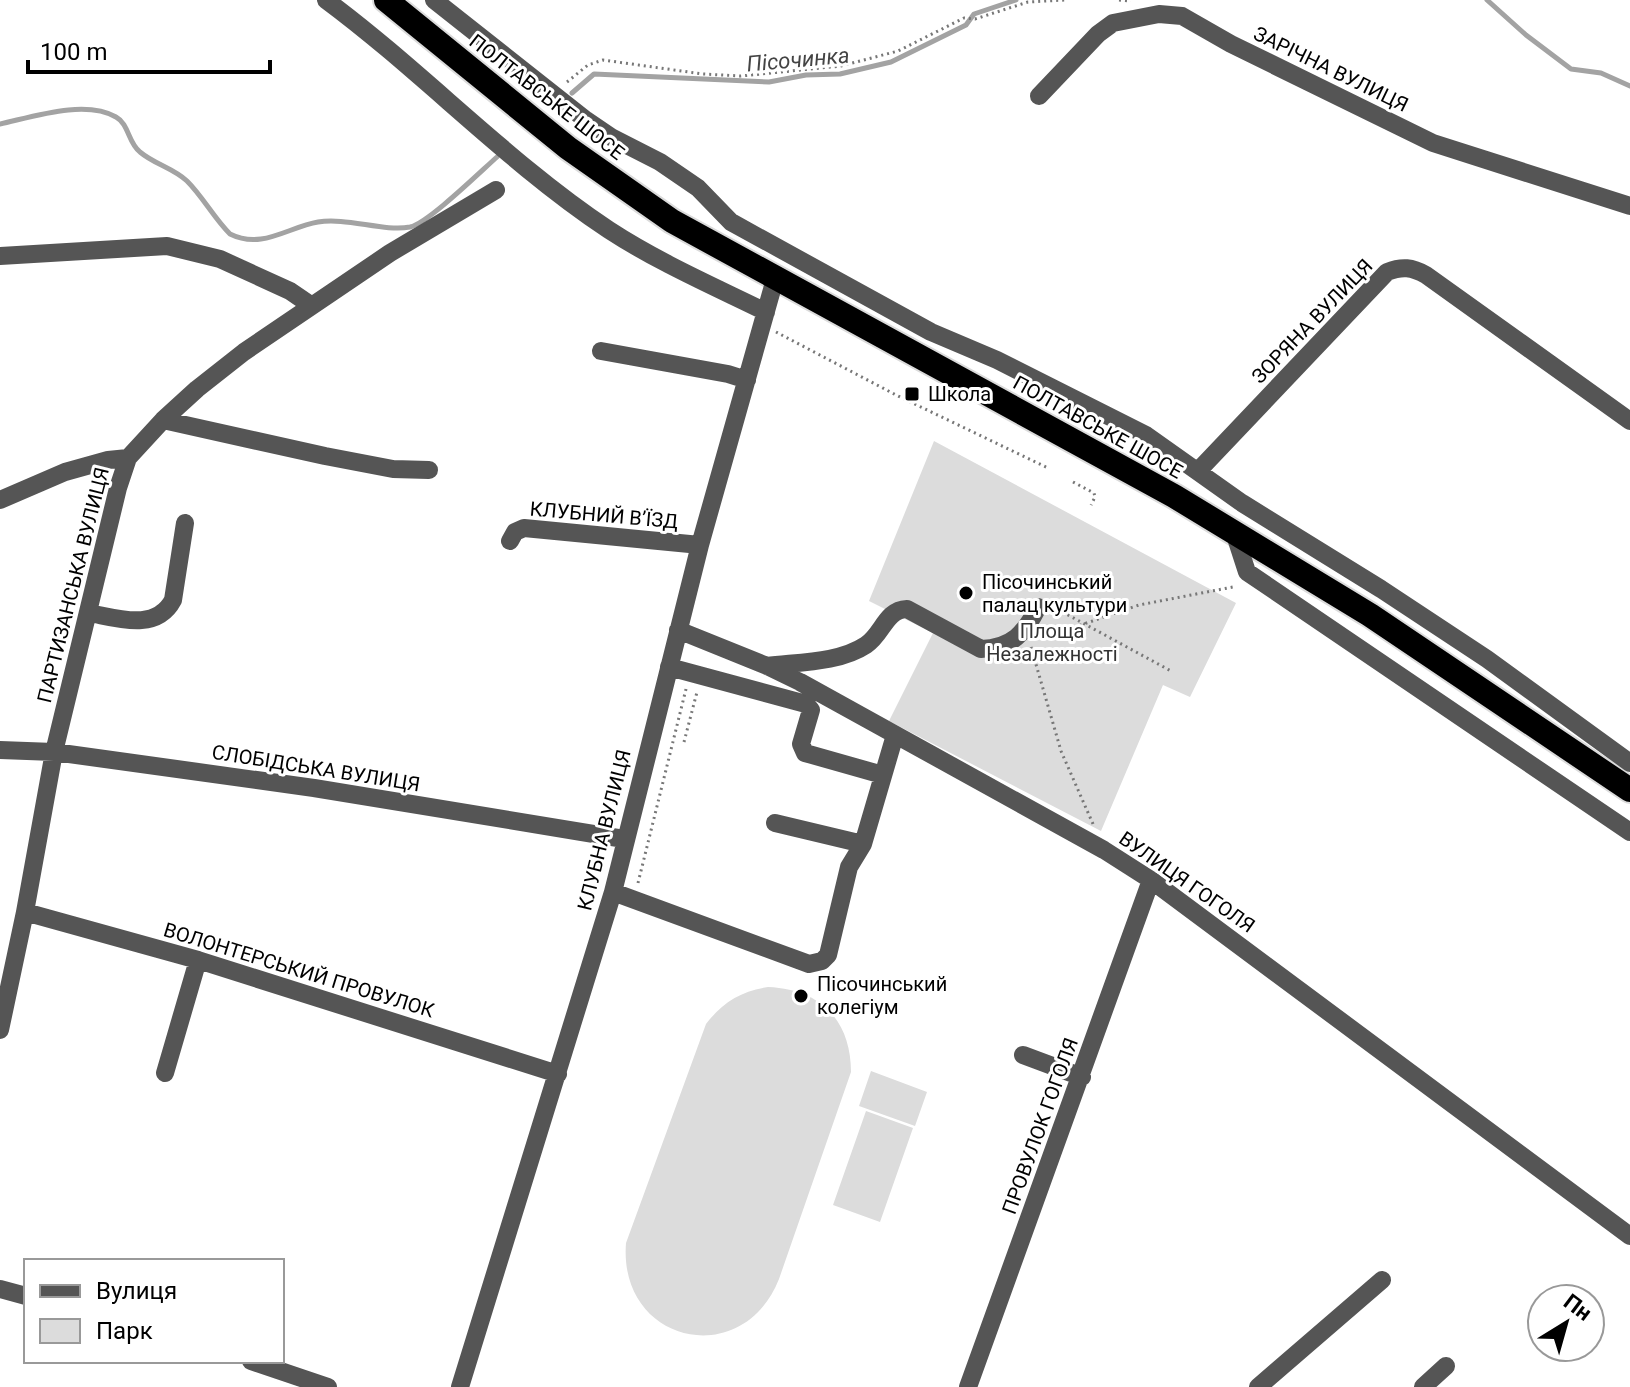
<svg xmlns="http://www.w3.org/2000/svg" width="1630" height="1387" viewBox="0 0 1630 1387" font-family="Roboto,sans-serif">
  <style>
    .green { fill: #dcdcdc }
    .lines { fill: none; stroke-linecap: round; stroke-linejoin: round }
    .stream { stroke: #a3a3a3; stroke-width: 5 }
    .highway-casing { stroke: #dbdbdb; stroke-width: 28 }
    .path { stroke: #777; stroke-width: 3; stroke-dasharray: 2 4; stroke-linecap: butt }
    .minor { stroke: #555; stroke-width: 18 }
    .highway { stroke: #000; stroke-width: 24 }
    .poi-dot { fill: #000; stroke: #fff; stroke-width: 3 }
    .labels { text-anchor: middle; stroke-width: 6; stroke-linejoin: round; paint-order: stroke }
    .street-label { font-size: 20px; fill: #000; stroke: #fff }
    .poi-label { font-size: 20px; fill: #000; stroke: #fff; text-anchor: start }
    .park-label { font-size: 20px; fill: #333; stroke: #fff }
    .water-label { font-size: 22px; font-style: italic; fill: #444; stroke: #fff }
  </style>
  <rect width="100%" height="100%" fill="#fff"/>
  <!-- green -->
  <path class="green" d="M 934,441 L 1236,603 L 1190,697 L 1163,685 L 1101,831 L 889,721 L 933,633 L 869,601 Z
    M 768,987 C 820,989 851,1020 851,1072 L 779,1279 C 742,1372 618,1343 626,1243 L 706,1024 C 723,1002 741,991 768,987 Z
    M 871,1071 L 927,1092 L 915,1126 L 859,1106 Z
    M 866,1111 L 913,1128 L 880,1222 L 833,1205 Z"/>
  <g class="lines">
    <!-- stream -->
    <path class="stream" d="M 1487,0 L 1526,35 L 1571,69 L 1601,73 L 1630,86
      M 572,93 L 594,74 L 769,82 L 806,75 L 840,74 L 891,62 L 966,25 L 974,14 L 1016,0
      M 0,124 C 32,117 85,99 116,117 C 129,124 128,143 140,152 C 154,164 173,168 187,181 C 203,197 214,218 230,234 C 262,250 288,227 318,222 C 346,217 384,232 410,227 C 428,223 480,172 497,157"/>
    <!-- highway casing -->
    <g class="highway-casing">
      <path id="highway" d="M 386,0 L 568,148 L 672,221 L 1174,496 L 1370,615 L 1630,790"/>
    </g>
    <!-- path -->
    <path class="path" d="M 1119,0 L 1131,1
      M 567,82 L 588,65 L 603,60 L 703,74 L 741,76 L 841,66 L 898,51 L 964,18 L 975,19 L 1028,2 L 1065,0
      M 776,332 L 898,396 L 1048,468
      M 1073,482 L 1094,493 L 1095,497 L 1091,505
      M 1057,609 L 1171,671
      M 1040,639 L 1139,605 L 1233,587
      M 1031,647 L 1061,751 L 1093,824
      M 684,742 L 697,692
      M 638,883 L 686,689"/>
    <!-- minor -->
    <path class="minor" d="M 326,0 C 423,72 508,163 609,230 C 658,262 713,286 766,312
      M 434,0 L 586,120 L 611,137 L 660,162 L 698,188 L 731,222 L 931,332 L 997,360 L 1146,435 L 1242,503 L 1381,589 L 1487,659 L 1630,763
      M 1039,96 L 1098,34 L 1113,23 L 1159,14 L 1182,16 L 1231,44 L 1433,143 L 1630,206
      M 0,256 L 167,246 L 220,259 L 290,291 L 312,306
      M 601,351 L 728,374 L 747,380
      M 163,420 L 325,456 L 393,469 L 429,470
      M 1198,471 L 1387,272 C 1402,266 1412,267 1426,275 L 1630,421
      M 0,500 L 65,472 L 108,460 L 128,458
      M 1234,532 L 1247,572 L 1630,832
      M 510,541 L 515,532 L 524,528 L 700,545
      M 89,613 C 117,618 156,632 173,600 L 185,523
      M 678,630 L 767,666 L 800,682 L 1104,850 L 1151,880 L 1630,1236
      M 767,666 C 798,662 839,663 866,645 C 883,634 885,610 907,609 L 981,649 C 1012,648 1025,633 1038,607
      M 669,667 L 806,704 L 811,710 L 801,744 L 805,753 L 883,775
      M 0,750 L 54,752 L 314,788 L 624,839
      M 775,823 L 863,844
      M 613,892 L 809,964 L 822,961 L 828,955 L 849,867 L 863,844 L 895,735
      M 25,912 L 198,960 L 558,1074
      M 0,1030 L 25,912 L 54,752 L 118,488 L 128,458 L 163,420 L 197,389 L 244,352 L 390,253 L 496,190
      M 1023,1055 L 1082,1077
      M 165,1073 L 198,960
      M 0,1289 L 26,1296
      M 251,1361 L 328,1387
      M 460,1387 L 613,892 L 700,545 L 775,279
      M 968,1387 L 1151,880
      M 1258,1387 L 1382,1280
      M 1423,1387 L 1446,1366"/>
    <!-- highway -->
    <use href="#highway" class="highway"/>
  </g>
  <!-- markers -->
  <g class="poi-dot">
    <rect x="904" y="386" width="16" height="16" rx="4"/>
    <circle cx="966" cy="593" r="8"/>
    <circle cx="801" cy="996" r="8"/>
  </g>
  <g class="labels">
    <!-- street labels -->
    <g class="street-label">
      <text transform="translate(1331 69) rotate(26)" y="7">ЗАРІЧНА ВУЛИЦЯ</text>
      <text transform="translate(547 97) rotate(38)" y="7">ПОЛТАВСЬКЕ ШОСЕ</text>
      <text transform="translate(1312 321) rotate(-46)" y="7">ЗОРЯНА ВУЛИЦЯ</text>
      <text transform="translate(1098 427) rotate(29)" y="7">ПОЛТАВСЬКЕ ШОСЕ</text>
      <text transform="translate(604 515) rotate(5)" y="7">КЛУБНИЙ В’ЇЗД</text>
      <text transform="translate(73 585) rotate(-76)" y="7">ПАРТИЗАНСЬКА ВУЛИЦЯ</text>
      <text transform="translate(316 768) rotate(9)" y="7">СЛОБІДСЬКА ВУЛИЦЯ</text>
      <text transform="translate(604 830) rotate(-76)" y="7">КЛУБНА ВУЛИЦЯ</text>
      <text transform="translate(1187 882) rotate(35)" y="7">ВУЛИЦЯ ГОГОЛЯ</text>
      <text transform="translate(299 970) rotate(17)" y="7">ВОЛОНТЕРСЬКИЙ ПРОВУЛОК</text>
      <text transform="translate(1040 1126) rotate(-70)" y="7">ПРОВУЛОК ГОГОЛЯ</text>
    </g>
    <!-- poi labels -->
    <g class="poi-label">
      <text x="928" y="401">Школа</text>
      <text x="982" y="589">Пісочинський<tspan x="982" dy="23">палац культури</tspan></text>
      <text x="817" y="991">Пісочинський<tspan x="817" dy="23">колегіум</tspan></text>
    </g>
    <!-- park labels -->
    <g class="park-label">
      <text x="1052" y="638">Площа<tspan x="1052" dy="23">Незалежності</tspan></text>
    </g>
    <!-- water labels -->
    <g class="water-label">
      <text transform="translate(798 59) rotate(-5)" y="8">Пісочинка</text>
    </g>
  </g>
  <!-- legend -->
  <rect x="24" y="1259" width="260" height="104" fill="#ffffff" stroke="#999999" stroke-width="2"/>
  <rect x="40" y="1285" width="40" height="12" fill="#555555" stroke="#999999" stroke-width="2"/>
  <text x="96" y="1299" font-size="24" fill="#000000">Вулиця</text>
  <rect x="40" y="1319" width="40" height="24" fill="#dcdcdc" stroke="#999999" stroke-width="2"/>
  <text x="96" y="1339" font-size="24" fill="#000000">Парк</text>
  <!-- north arrow -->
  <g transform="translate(1566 1323) rotate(37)"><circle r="38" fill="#ffffff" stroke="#999999" stroke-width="2"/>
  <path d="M0-6L14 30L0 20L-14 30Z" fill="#000000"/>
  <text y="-12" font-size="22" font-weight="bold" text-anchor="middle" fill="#000000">Пн</text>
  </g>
  <!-- scale -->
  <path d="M28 60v12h242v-12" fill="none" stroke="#000000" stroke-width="4"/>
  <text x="40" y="60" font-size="24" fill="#000000" stroke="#ffffff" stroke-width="6" paint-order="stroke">100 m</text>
</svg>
